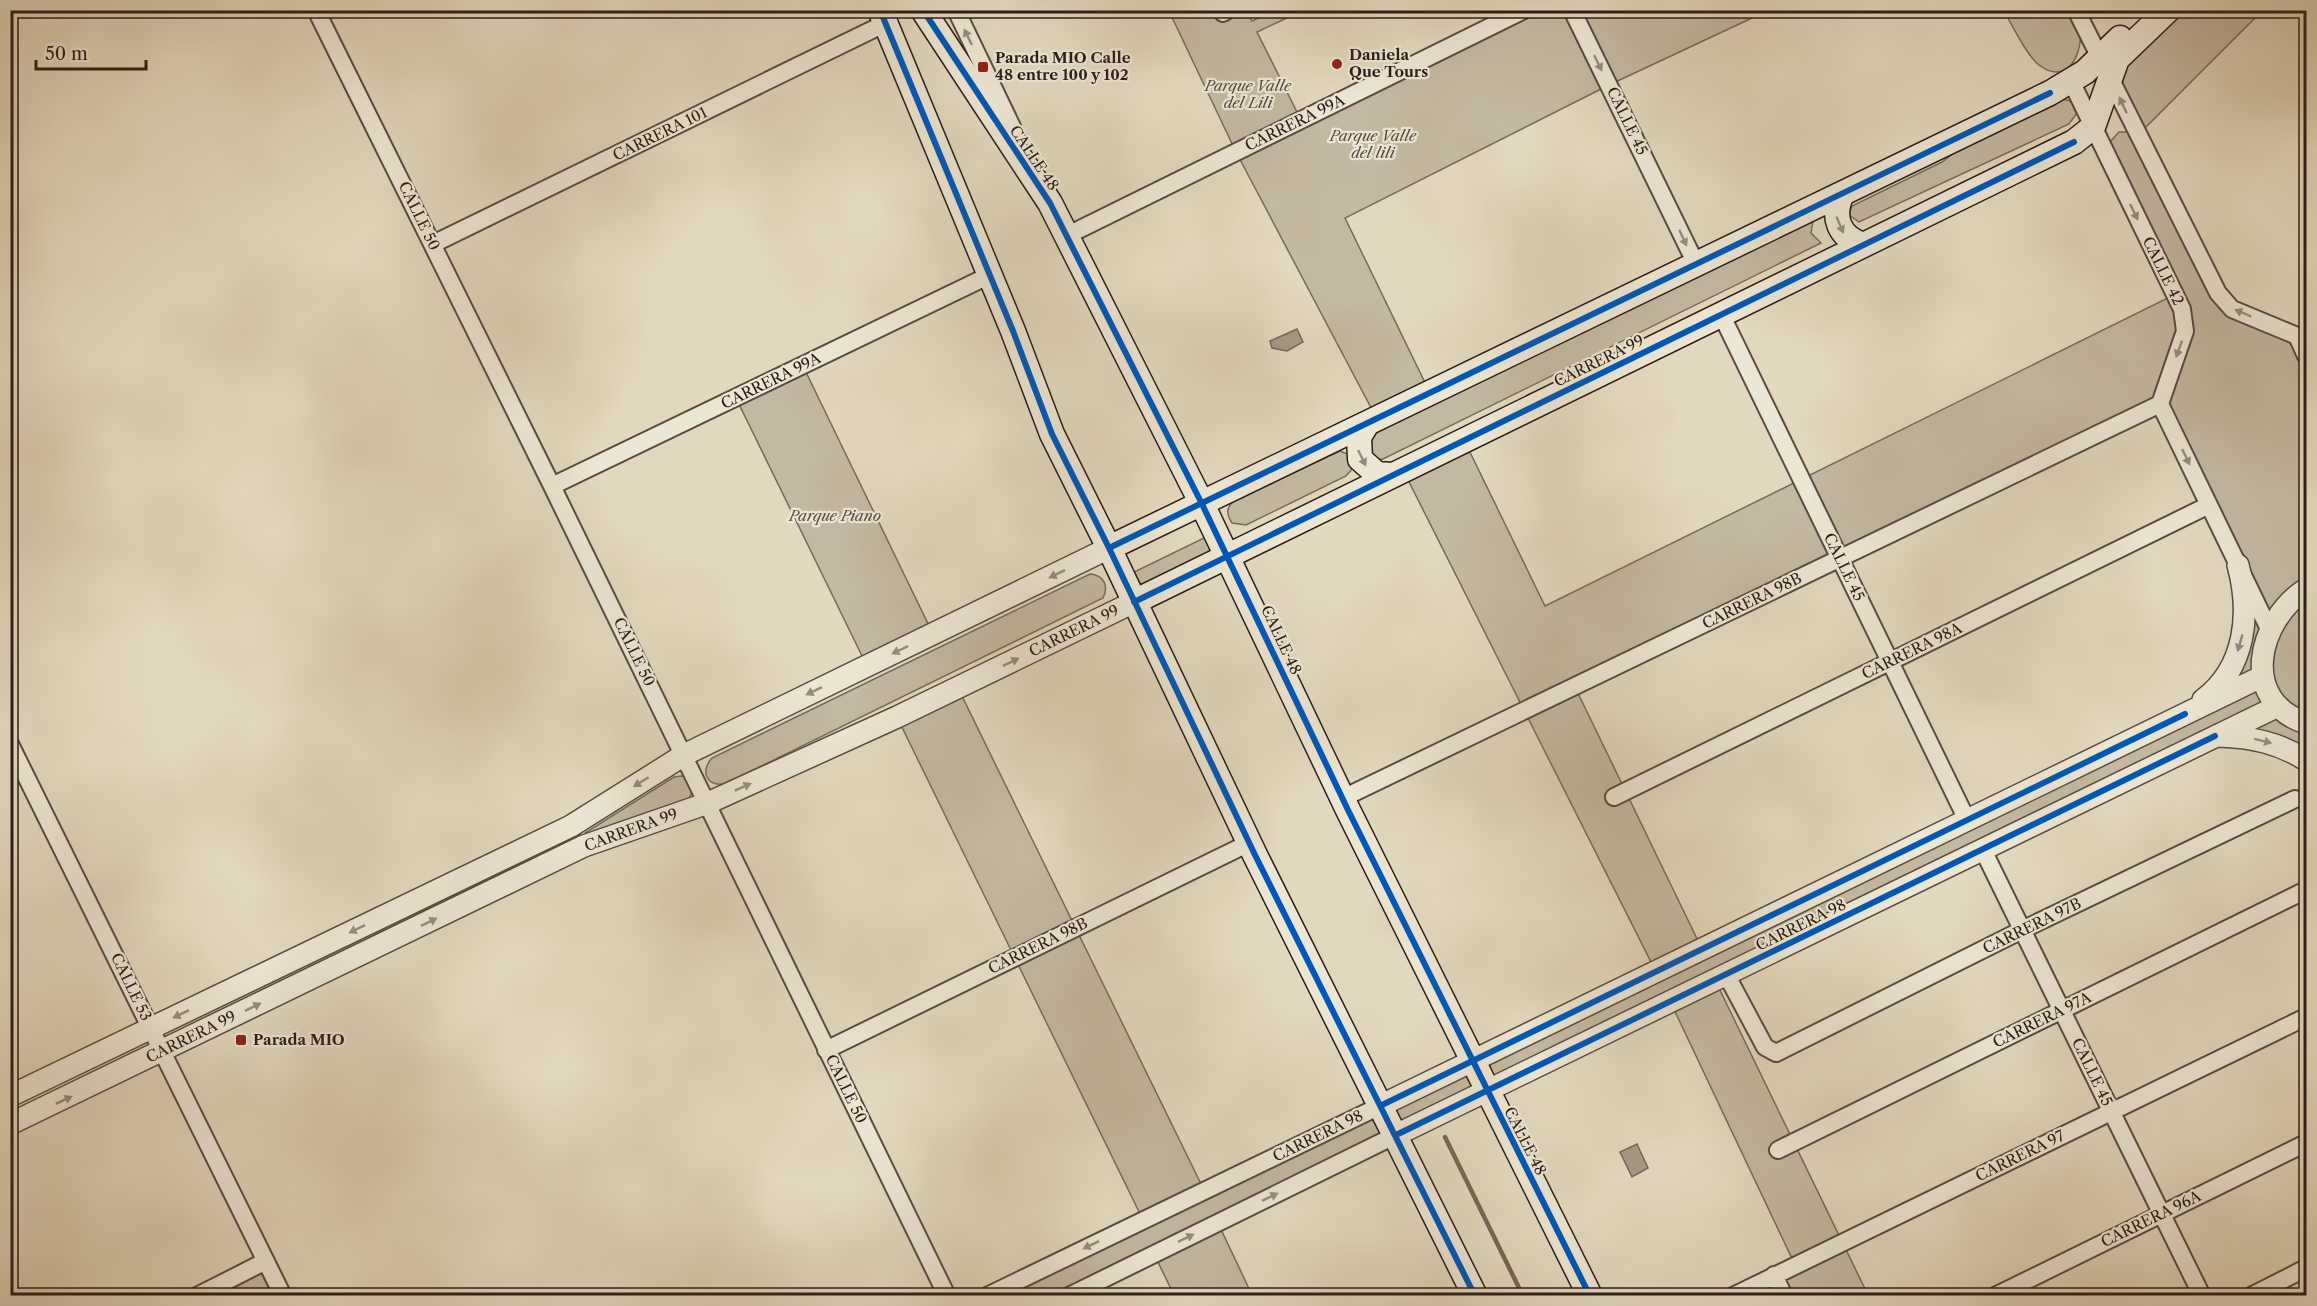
<svg xmlns="http://www.w3.org/2000/svg" width="2317" height="1306" viewBox="0 0 2317 1306" font-family="'Libre Caslon Text',serif">
  <style>
    .green { fill: #c3b8a1; stroke: #776b5c; stroke-width: 1.5; fill-rule: evenodd }
    .water { fill: #a49985; stroke: #746859; stroke-width: 1.5 }
    .lines { fill: none; stroke-linecap: round; stroke-linejoin: round }
    .stream { stroke: #746859; stroke-width: 4.5 }
    .minor-casing { stroke: #594c40; stroke-width: 20 }
    .tertiary-casing { stroke: #594c40; stroke-width: 24 }
    .secondary-casing { stroke: #2b1e17; stroke-width: 27 }
    .minor { stroke: #ece6d4; stroke-width: 16 }
    .tertiary { stroke: #ece6d4; stroke-width: 21 }
    .secondary { stroke: #ece6d4; stroke-width: 24 }
    .cycleway-casing { stroke: #ece6d4; stroke-width: 10 }
    .cycleway { stroke: #0057b8; stroke-width: 6 }
    .oneway { fill: #958c7f }
    .poi-dot { fill: #8f2418; stroke: #ece6d4; stroke-width: 2 }
    .labels { text-anchor: middle; stroke-width: 4.5; stroke-linejoin: round; paint-order: stroke }
    .poi-label { font-size: 15px; font-weight: bold; fill: #2b1e17; stroke: #ece6d4; text-anchor: start }
    .park-label { font-size: 15px; font-style: italic; fill: #594c40; stroke: #ece6d4 }
    .street-label { font-size: 15px; fill: #2b1e17; stroke: #ece6d4 }
  </style>
  <rect width="100%" height="100%" fill="#e2d8bd"/>
  <filter id="stains"><feTurbulence type="fractalNoise" baseFrequency=".00333" numOctaves="4"/><feColorMatrix values="0 0 0 0 .2 0 0 0 0 .09 0 0 0 0 .02 0 0 0 .5 -.17"/></filter>
  <radialGradient id="worn" r=".72"><stop offset=".6" stop-color="#630" stop-opacity="0"/><stop offset="1" stop-color="#630" stop-opacity=".3"/></radialGradient>
  <!-- green -->
  <path class="green" d="M 1169,11 L 1247,11 L 1252,21 L 1274,11 L 1302,11 L 1257,32 L 1301,120 L 1524,11 L 1767,11 L 1609,85 L 1345,218 L 1430,393 L 1377,419 L 1236,152 Z
    M 2004,11 L 2076,11 C 2089,35 2075,92 2039,65 C 2027,56 2012,25 2004,11 Z
    M 2168,11 L 2262,11 L 2137,136 L 2218,293 L 2297,336 L 2306,356 L 2306,760 L 2215,736 L 1715,980 L 1868,1295 L 1784,1295 L 1774,1275 L 1795,1265 L 1670,1001 L 1218,1223 L 1252,1295 L 1174,1295 L 1154,1254 L 1069,1295 L 987,1295 L 1143,1220 L 897,717 L 958,688 L 1204,1190 L 1656,972 L 1403,470 L 1464,440 L 1545,606 L 2174,295 L 2109,143 L 2119,132 L 2135,132 L 2109,75 ZM 2161,404 L 2246,593 L 2227,675 L 2185,714 L 1702,949 L 1575,687 Z
    M 2059,100 C 2070,98 2075,103 2077,113 L 2069,124 L 1859,222 L 1849,215 L 1852,206 L 1942,162 L 1968,142 Z
    M 1813,221 L 1811,233 L 1821,243 L 1383,459 L 1376,460 L 1369,456 L 1370,435 Z
    M 803,366 L 933,634 L 867,666 L 736,398 Z
    M 1340,451 L 1350,455 L 1353,468 L 1346,476 L 1246,525 L 1232,523 C 1226,514 1226,507 1235,500 Z
    M 1206,537 L 1212,551 L 1141,585 L 1134,572 Z
    M 1090,574 C 1104,575 1109,586 1103,598 L 727,783 C 708,789 699,772 712,758 Z
    M 681,776 L 686,777 L 693,789 L 689,799 L 586,835 L 585,833 L 674,777 Z
    M 266,1261 L 283,1296 L 197,1296 Z"/>
  <!-- water -->
  <path class="water" d="M 1297,329 L 1303,342 L 1287,351 L 1272,348 L 1270,341 Z
    M 1637,1144 L 1648,1168 L 1632,1177 L 1620,1152 Z"/>
  <g class="lines">
    <!-- stream -->
    <path class="stream" d="M 1445,1137 L 1523,1296"/>
    <!-- minor casing -->
    <g class="minor-casing">
      <path id="minor" d="M 316,10 L 552,486 L 947,1296
        M 956,10 L 1016,135
        M 1572,10 L 1696,264
        M 2076,10 L 2218,293 L 2232,309 L 2297,336 L 2306,356
        M 1223,13 L 1228,10
        M 2071,81 L 2182,309 L 2185,331 L 2160,404 L 2269,629
        M 1066,236 L 1524,10
        M 433,244 L 886,23
        M 1721,314 L 1967,820
        M 552,486 L 990,275
        M 10,744 L 283,1296
        M 1614,797 L 2209,505
        M 1343,798 L 2160,404
        M 1983,850 L 2202,1296
        M 1726,974 L 1765,1047 L 1776,1053 L 2022,930 L 2295,799
        M 826,1050 L 1249,843
        M 1778,1150 L 2306,890
        M 1774,1275 L 1784,1296
        M 197,1296 L 266,1261
        M 987,1296 L 1382,1105
        M 1069,1296 L 1396,1135
        M 1733,1296 L 2306,1017
        M 1995,1296 L 2306,1143
        M 2251,1296 L 2306,1268"/>
    </g>
    <!-- tertiary casing -->
    <g class="tertiary-casing">
      <path id="tertiary" d="M 2306,589 C 2257,621 2239,701 2306,723
        M 2203,700 C 2246,668 2251,613 2238,565
        M 2219,736 C 2252,737 2279,743 2306,760
        M 10,1096 L 571,826 L 684,755 L 1109,548
        M 1382,1105 L 2263,676
        M 10,1124 L 584,846 L 708,803 L 897,717 L 1134,602
        M 1396,1135 L 2278,706"/>
    </g>
    <!-- secondary casing -->
    <g class="secondary-casing">
      <path id="secondary" d="M 880,10 L 1013,331 L 1052,434 L 1109,548 L 1255,855 L 1475,1296
        M 923,10 L 1050,203 L 1202,504 L 1348,810 L 1590,1296
        M 1842,194 C 1831,217 1839,237 1863,245
        M 1367,424 L 1359,437 L 1360,459 L 1377,474 L 1392,475
        M 1109,548 L 2050,93 L 2085,72 L 2120,38
        M 1134,602 L 2074,142 L 2093,127 L 2117,59 L 2168,10"/>
    </g>
    <!-- minor -->
    <use href="#minor" class="minor"/>
    <!-- tertiary -->
    <use href="#tertiary" class="tertiary"/>
    <!-- secondary -->
    <use href="#secondary" class="secondary"/>
    <!-- cycleway casing -->
    <g class="cycleway-casing">
      <path id="cycleway" d="M 880,10 L 1013,331 L 1052,434 L 1109,548 L 1255,855 L 1475,1296
        M 923,10 L 1050,203 L 1202,504 L 1348,810 L 1590,1296
        M 1109,548 L 2050,93
        M 1134,602 L 2074,142
        M 1382,1105 L 2185,714
        M 1396,1135 L 2215,736"/>
    </g>
    <!-- cycleway -->
    <use href="#cycleway" class="cycleway"/>
  </g>
  <!-- one-way arrows -->
  <defs><path id="oneway-solid" d="M-6-.8H1V-3.2L6.5 0L1 3.2V.8H-6Z" transform="scale(1.5)"/></defs>
  <g class="oneway">
    <use href="#oneway-solid" transform="translate(968 37) rotate(-116)"/>
    <use href="#oneway-solid" transform="translate(1598 63) rotate(64)"/>
    <use href="#oneway-solid" transform="translate(2123 105) rotate(-115)"/>
    <use href="#oneway-solid" transform="translate(2134 212) rotate(64)"/>
    <use href="#oneway-solid" transform="translate(1840 225) rotate(67)"/>
    <use href="#oneway-solid" transform="translate(1683 238) rotate(65)"/>
    <use href="#oneway-solid" transform="translate(2243 313) rotate(-157)"/>
    <use href="#oneway-solid" transform="translate(2179 349) rotate(110)"/>
    <use href="#oneway-solid" transform="translate(2186 457) rotate(64)"/>
    <use href="#oneway-solid" transform="translate(1362 458) rotate(64)"/>
    <use href="#oneway-solid" transform="translate(1057 574) rotate(154)"/>
    <use href="#oneway-solid" transform="translate(2240 643) rotate(106)"/>
    <use href="#oneway-solid" transform="translate(900 650) rotate(154)"/>
    <use href="#oneway-solid" transform="translate(1011 662) rotate(-26)"/>
    <use href="#oneway-solid" transform="translate(814 691) rotate(154)"/>
    <use href="#oneway-solid" transform="translate(2263 741) rotate(14)"/>
    <use href="#oneway-solid" transform="translate(641 782) rotate(148)"/>
    <use href="#oneway-solid" transform="translate(743 787) rotate(-24)"/>
    <use href="#oneway-solid" transform="translate(429 922) rotate(-26)"/>
    <use href="#oneway-solid" transform="translate(357 929) rotate(154)"/>
    <use href="#oneway-solid" transform="translate(253 1007) rotate(-26)"/>
    <use href="#oneway-solid" transform="translate(181 1014) rotate(154)"/>
    <use href="#oneway-solid" transform="translate(64 1100) rotate(-25)"/>
    <use href="#oneway-solid" transform="translate(1270 1197) rotate(-26)"/>
    <use href="#oneway-solid" transform="translate(1186 1238) rotate(-26)"/>
    <use href="#oneway-solid" transform="translate(1091 1245) rotate(154)"/>
  </g>
  <!-- markers -->
  <g class="poi-dot">
    <circle cx="1337" cy="64" r="6"/>
    <rect x="977" y="61" width="12" height="12" rx="3"/>
    <rect x="235" y="1034" width="12" height="12" rx="3"/>
  </g>
  <g class="labels">
    <!-- poi labels -->
    <g class="poi-label">
      <text x="1349" y="60">Daniela<tspan x="1349" dy="17">Que Tours</tspan></text>
      <text x="995" y="63">Parada MIO Calle<tspan x="995" dy="17">48 entre 100 y 102</tspan></text>
      <text x="253" y="1045">Parada MIO</text>
    </g>
    <!-- park labels -->
    <g class="park-label">
      <text x="1248" y="91">Parque Valle<tspan x="1248" dy="17">del Lili</tspan></text>
      <text x="1373" y="141">Parque Valle<tspan x="1373" dy="17">del lili</tspan></text>
      <text x="835" y="521">Parque Piano</text>
    </g>
    <!-- street labels -->
    <g class="street-label">
      <text transform="translate(1627 121) rotate(64)" y="5">CALLE 45</text>
      <text transform="translate(1295 123) rotate(-26)" y="5">CARRERA 99A</text>
      <text transform="translate(660 134) rotate(-26)" y="5">CARRERA 101</text>
      <text transform="translate(1034 158) rotate(56)" y="5">CALLE 48</text>
      <text transform="translate(419 216) rotate(64)" y="5">CALLE 50</text>
      <text transform="translate(2163 271) rotate(64)" y="5">CALLE 42</text>
      <text transform="translate(1599 361) rotate(-26)" y="5">CARRERA 99</text>
      <text transform="translate(771 381) rotate(-26)" y="5">CARRERA 99A</text>
      <text transform="translate(1844 567) rotate(64)" y="5">CALLE 45</text>
      <text transform="translate(1752 601) rotate(-26)" y="5">CARRERA 98B</text>
      <text transform="translate(1074 631) rotate(-26)" y="5">CARRERA 99</text>
      <text transform="translate(1281 640) rotate(65)" y="5">CALLE 48</text>
      <text transform="translate(1912 651) rotate(-26)" y="5">CARRERA 98A</text>
      <text transform="translate(634 652) rotate(64)" y="5">CALLE 50</text>
      <text transform="translate(631 830) rotate(-20)" y="5">CARRERA 99</text>
      <text transform="translate(1801 925) rotate(-26)" y="5">CARRERA 98</text>
      <text transform="translate(2032 926) rotate(-26)" y="5">CARRERA 97B</text>
      <text transform="translate(1038 946) rotate(-26)" y="5">CARRERA 98B</text>
      <text transform="translate(131 987) rotate(64)" y="5">CALLE 53</text>
      <text transform="translate(2042 1020) rotate(-26)" y="5">CARRERA 97A</text>
      <text transform="translate(191 1037) rotate(-26)" y="5">CARRERA 99</text>
      <text transform="translate(2092 1072) rotate(64)" y="5">CALLE 45</text>
      <text transform="translate(846 1089) rotate(64)" y="5">CALLE 50</text>
      <text transform="translate(1318 1136) rotate(-26)" y="5">CARRERA 98</text>
      <text transform="translate(1525 1141) rotate(63)" y="5">CALLE 48</text>
      <text transform="translate(2020 1156) rotate(-26)" y="5">CARRERA 97</text>
      <text transform="translate(2151 1219) rotate(-26)" y="5">CARRERA 96A</text>
    </g>
  </g>
  <!-- margin -->
  <rect width="2317" height="1306" fill="none" stroke="#e2d8bd" stroke-width="36"/>
  <rect x="12" y="12" width="2293" height="1282" fill="none" stroke="#2b1e17" stroke-width="3"/>
  <rect x="18" y="18" width="2281" height="1270" fill="none" stroke="#2b1e17" stroke-width="1.5"/>
  <!-- scale -->
  <path d="M36 60v9h110v-9" fill="none" stroke="#2b1e17" stroke-width="3"/>
  <text x="45" y="60" font-size="18" fill="#2b1e17" stroke="#ece6d4" stroke-width="4.5" paint-order="stroke">50 m</text>
  <rect width="100%" height="100%" filter="url(#stains)"/>
  <rect width="100%" height="100%" fill="url(#worn)"/>
</svg>
